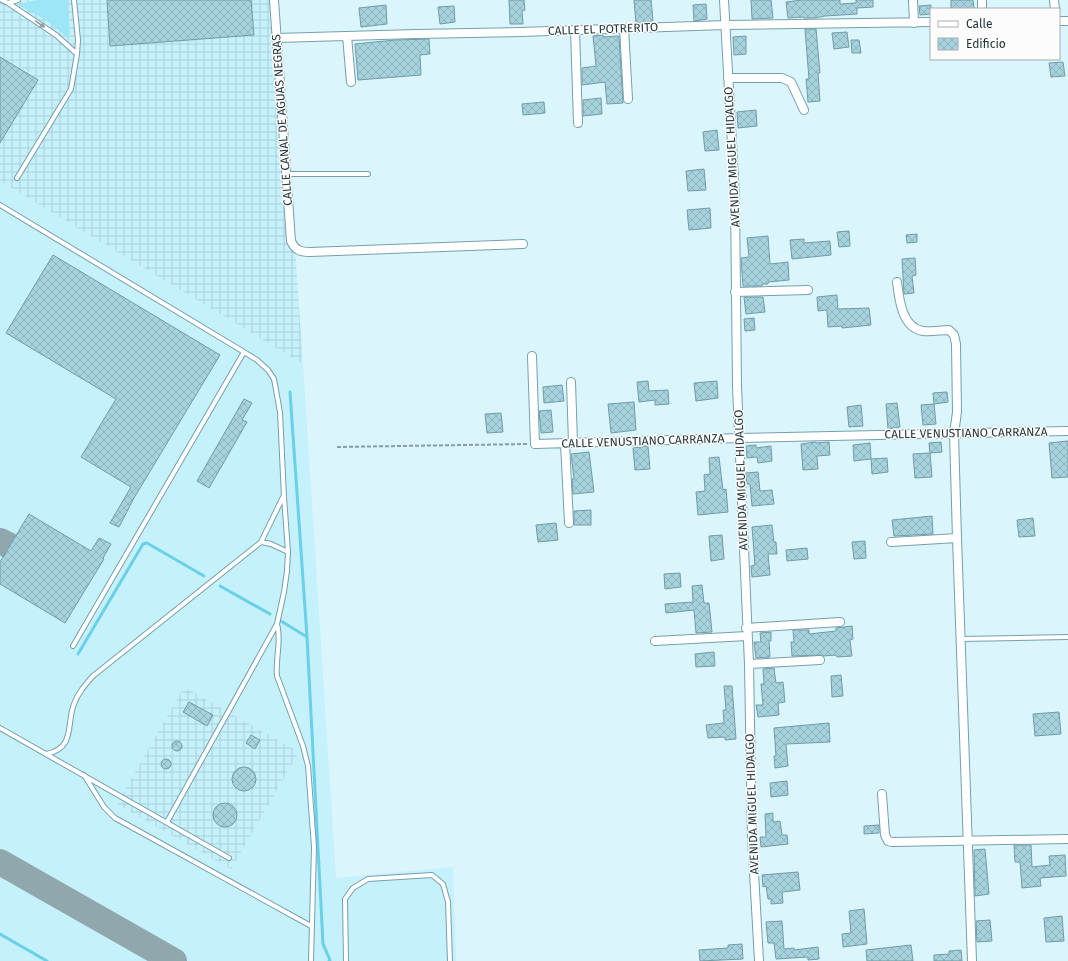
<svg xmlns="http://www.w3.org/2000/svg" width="1068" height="961" viewBox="0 0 1068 961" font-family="'Fira Sans',sans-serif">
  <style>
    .built { fill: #c5f1fd }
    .industrial { fill: url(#industrial-grid) }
    .park { fill: #9ce6f8 }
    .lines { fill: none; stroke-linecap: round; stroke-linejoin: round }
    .stream { stroke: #6ad0e8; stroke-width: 3 }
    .taxiway { stroke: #90a7ad; stroke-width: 26 }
    .building { fill: url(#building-cross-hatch); stroke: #709ca7 }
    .lane-casing { stroke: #75a0ab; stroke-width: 6 }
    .street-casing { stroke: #75a0ab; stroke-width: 10 }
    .path { stroke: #869da3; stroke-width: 2; stroke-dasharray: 4 2; stroke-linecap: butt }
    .lane { stroke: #fff; stroke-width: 4 }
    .street { stroke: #fff; stroke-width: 8 }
    .oneway { fill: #929c9e }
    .labels { text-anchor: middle; stroke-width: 3; stroke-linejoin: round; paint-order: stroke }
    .street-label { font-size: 12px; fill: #25383c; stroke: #fcfcfc }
  </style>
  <defs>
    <pattern id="industrial-grid" width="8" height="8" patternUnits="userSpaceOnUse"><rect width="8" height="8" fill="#c5f1fd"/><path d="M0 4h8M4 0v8" fill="none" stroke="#a9cfda"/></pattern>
    <pattern id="building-cross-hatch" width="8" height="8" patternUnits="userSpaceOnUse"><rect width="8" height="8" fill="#a5d2dd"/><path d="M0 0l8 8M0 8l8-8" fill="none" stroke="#8eb5bf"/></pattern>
  </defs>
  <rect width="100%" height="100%" fill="#daf5fc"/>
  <!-- built -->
  <path class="built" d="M 0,181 L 303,364 L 336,878 L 453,867 L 456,961 L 0,961 Z"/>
  <!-- industrial -->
  <path class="industrial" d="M 0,0 L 278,0 L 303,364 L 0,181 Z
    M 184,687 L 299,752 L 231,869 L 117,804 Z"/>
  <!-- park -->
  <path class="park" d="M 39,0 L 67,0 L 70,33 L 69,36 L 65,36 C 53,23 37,15 20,6 L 26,2 Z"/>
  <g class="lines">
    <!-- stream -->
    <path class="stream" d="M 290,392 L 307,637 L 323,944 L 330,960 L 329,961
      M 220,586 L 270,614
      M 281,621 L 307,637
      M 78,654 L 143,544 L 147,543 L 204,576
      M 0,934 L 47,961"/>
    <!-- taxiway -->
    <path class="taxiway" d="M 0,541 L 8,545
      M 0,862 L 174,961"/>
  </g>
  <!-- building -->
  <path class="building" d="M 107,0 L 251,0 L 254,35 L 110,46 Z
    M 509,0 L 524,0 L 525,10 L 522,11 L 523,24 L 510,24 Z
    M 634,0 L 651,0 L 653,21 L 636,23 Z
    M 751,0 L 771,0 L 773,18 L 752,19 Z
    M 802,0 L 840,0 L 840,4 L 856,3 L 856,0 L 873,0 L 873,7 L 857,8 L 857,14 L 825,16 L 815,18 L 804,18 L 804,17 L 788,18 L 786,2 Z
    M 951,0 L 973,0 L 974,9 L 951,9 Z
    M 706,4 L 707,19 L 694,21 L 693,5 Z
    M 386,5 L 387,24 L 361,27 L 359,8 Z
    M 931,5 L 931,14 L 920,15 L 919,6 Z
    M 454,6 L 455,22 L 440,24 L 438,7 Z
    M 805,29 L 816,29 L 820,73 L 818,73 L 820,101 L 808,102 L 806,79 L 809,79 Z
    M 847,32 L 849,47 L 834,49 L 832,33 Z
    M 603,35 L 603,37 L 619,36 L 623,103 L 607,104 L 605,82 L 582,85 L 582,68 L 596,66 L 593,36 Z
    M 746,36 L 746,54 L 734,55 L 733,37 Z
    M 429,39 L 430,54 L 420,55 L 421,75 L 358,80 L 355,44 L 395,40 Z
    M 851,40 L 859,40 L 861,53 L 852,53 Z
    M 0,57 L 38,80 L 0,143 Z
    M 1063,62 L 1065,76 L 1051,77 L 1049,63 Z
    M 601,98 L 602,114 L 583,116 L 583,100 Z
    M 544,102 L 545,113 L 523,115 L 522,104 Z
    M 756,110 L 757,126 L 738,128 L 737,112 Z
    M 717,130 L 719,150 L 705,151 L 703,132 Z
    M 704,169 L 706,190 L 688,191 L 686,171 Z
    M 710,208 L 711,228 L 689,230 L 687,210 Z
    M 849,231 L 850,246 L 839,247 L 837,232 Z
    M 917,234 L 917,242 L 907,243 L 906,235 Z
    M 768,236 L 770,264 L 788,262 L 789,280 L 768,282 L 768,284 L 762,284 L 762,286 L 743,286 L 741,258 L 749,257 L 747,238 Z
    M 804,239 L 804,243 L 830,241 L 831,255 L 792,259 L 790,240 Z
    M 53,255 L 220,355 L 134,498 L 119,527 L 110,523 L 131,487 L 81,457 L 116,399 L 6,333 Z
    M 915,258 L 916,275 L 912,276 L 914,293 L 904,294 L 902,259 Z
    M 837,295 L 838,309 L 869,308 L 871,325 L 842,328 L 842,326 L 828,327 L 827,310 L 818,311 L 817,297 Z
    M 744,297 L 763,297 L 765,312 L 746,314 Z
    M 754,318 L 755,330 L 745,331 L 744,319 Z
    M 648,381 L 649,391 L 668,390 L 669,404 L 655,405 L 655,400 L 639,402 L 637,382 Z
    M 717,381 L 718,398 L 696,401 L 694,383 Z
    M 562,385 L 564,401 L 544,403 L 543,387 Z
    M 947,392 L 948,402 L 934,404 L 933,393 Z
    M 244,399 L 252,403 L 242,420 L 247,422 L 209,488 L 197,481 Z
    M 634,402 L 636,430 L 611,433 L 608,404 Z
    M 897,403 L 900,427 L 888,429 L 886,404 Z
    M 934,404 L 936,424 L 923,425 L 921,405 Z
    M 861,405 L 863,426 L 849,427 L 847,407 Z
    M 551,410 L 553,432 L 541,433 L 539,411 Z
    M 501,413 L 503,432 L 487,433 L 485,414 Z
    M 1068,441 L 1068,477 L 1052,478 L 1049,443 Z
    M 816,442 L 816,443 L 829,442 L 830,455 L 817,456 L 818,469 L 803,470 L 801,444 Z
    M 941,442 L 942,452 L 930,453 L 929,443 Z
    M 870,443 L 871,459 L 854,461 L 853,445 Z
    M 756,445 L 756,448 L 771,446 L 772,461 L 758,463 L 757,457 L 747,458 L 746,446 Z
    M 648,446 L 650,469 L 635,470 L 633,448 Z
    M 589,452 L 594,492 L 573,494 L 572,479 L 574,479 L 571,454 Z
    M 930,453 L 932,477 L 915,478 L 913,454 Z
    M 719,457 L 723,490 L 726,489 L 728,512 L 698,515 L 696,492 L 705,491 L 704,475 L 710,474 L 709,458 Z
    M 887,458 L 888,472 L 872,474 L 871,459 Z
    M 758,472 L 760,491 L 772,490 L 774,504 L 752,506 L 750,484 L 747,484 L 746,473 Z
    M 591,510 L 591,525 L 574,525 L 574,511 Z
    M 29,514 L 91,551 L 99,538 L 111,544 L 103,558 L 104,559 L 65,623 L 0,584 L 0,562 Z
    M 932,516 L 933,534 L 894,536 L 892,520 Z
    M 1033,518 L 1035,536 L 1019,537 L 1017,520 Z
    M 556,523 L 558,540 L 538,542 L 536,525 Z
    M 772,525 L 774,542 L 776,542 L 777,554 L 768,554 L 770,575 L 752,577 L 751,566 L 755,565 L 752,527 Z
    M 722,535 L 724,559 L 711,561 L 709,536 Z
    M 865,541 L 866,558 L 854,559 L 852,542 Z
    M 807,548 L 808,559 L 787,561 L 786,550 Z
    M 680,573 L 681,587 L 665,589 L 664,574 Z
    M 702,585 L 704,603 L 709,603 L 712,632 L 696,633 L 694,610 L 666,613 L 665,604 L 693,602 L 692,586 Z
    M 852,626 L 853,639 L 850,640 L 852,656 L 837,657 L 836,655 L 823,656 L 820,655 L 792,656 L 791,642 L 794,642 L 793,630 L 809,630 L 809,634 L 836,631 L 836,628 Z
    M 771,632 L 771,641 L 769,641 L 770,657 L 756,658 L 754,642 L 761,642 L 760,633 Z
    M 714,652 L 715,666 L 696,667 L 695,654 Z
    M 774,668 L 776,683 L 783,682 L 785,702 L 778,703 L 779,715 L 758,717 L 756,705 L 763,705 L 761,684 L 764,684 L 763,669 Z
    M 841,675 L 843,696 L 832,697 L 831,676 Z
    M 724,686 L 732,686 L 736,739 L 725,740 L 725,737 L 708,738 L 706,725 L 724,723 L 723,710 L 726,710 Z
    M 189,702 L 213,715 L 207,726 L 183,712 Z
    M 1059,712 L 1061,734 L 1035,736 L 1033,714 Z
    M 829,723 L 830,742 L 786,744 L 788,766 L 775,768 L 774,756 L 776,756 L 774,728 Z
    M 251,735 L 260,740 L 255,749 L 246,743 Z
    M172 746a5 5 0 1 1 10 0a5 5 0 1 1-10 0Z
    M161 764a5 5 0 1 1 10 0a5 5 0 1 1-10 0Z
    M232 779a12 12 0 1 1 24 0a12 12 0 1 1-24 0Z
    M 787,781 L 788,795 L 771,797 L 770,783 Z
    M213 815a12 12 0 1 1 24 0a12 12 0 1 1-24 0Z
    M 773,813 L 773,822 L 780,821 L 782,835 L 787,835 L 788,844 L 761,847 L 760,837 L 766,837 L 765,814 Z
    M 879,825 L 879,833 L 864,834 L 864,826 Z
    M 1014,845 L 1031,845 L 1032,867 L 1050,865 L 1049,856 L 1065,855 L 1066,876 L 1040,878 L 1041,886 L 1022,888 L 1020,862 L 1015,862 Z
    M 985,849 L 989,894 L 975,896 L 974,850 Z
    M 798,872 L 800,890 L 782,892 L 783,903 L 771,904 L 771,899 L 768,899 L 766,886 L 763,887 L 762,875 Z
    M 864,909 L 867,944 L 843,947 L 842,934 L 851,933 L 849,911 Z
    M 1062,916 L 1064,941 L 1046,942 L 1044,918 Z
    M 990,920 L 992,941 L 977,942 L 976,921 Z
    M 782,921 L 784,949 L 794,948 L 794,950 L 818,947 L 819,959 L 808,960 L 808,957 L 776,959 L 774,943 L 768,943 L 766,922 Z
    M 742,944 L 743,959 L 700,961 L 699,950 L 728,948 L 728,945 Z
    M 911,945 L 913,961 L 867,961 L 866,950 Z
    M 961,950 L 962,961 L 934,961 L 934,955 L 949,954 L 949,951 Z"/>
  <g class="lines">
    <!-- lane casing -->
    <g class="lane-casing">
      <path id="lane" d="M 2,0 L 8,3 L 18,0
        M 8,3 L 56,35 L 77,54
        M 286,174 L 368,174
        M 17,178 L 71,89 L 77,54 L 78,40 L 74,0
        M 0,205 L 244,352
        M 261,542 L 283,497
        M 277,624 C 282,642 275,658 277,676 L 303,746 L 308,766 L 314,847 L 311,961
        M 960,639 L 1068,637
        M 73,646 L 244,352 L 257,360 L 268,370 L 274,379 L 280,412 L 284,497 L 288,552 L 287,571 L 284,592 L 277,624 L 167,822
        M 0,728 L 229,858
        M 46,754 C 76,748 66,724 74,704 C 78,693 85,685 93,676 L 261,542 L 271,544 L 288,552
        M 84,775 L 104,807 L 115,818 L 311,926
        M 346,961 L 345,899 L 353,888 L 368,879 L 432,875 L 443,884 L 448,902 L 450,961"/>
    </g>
    <!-- street casing -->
    <g class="street-casing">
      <path id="street" d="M 274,0 L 291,241 C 295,250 300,252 310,252 L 523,244
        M 724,0 L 735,198 L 737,386 L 749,664 L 752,837 L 759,961
        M 913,0 L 914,23
        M 982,0 L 982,9
        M 1054,0 L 1055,9
        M 1059,21 L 1068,21
        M 624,28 L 628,99
        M 575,30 L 578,123
        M 347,36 L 351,82
        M 276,38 L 416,34 L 521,32 L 725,25 L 931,22
        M 728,78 L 782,78 L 791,82 L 804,110
        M 897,282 C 899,299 902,328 923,331 C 931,332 941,330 949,330 L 954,335 L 956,344 L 957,412 L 954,434 L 957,538 L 972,961
        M 735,292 L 808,290
        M 532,356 L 535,444 L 739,438 L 1068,431
        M 571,382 L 573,443
        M 565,443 L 569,523
        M 891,542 L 957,538
        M 746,628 L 840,622
        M 655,641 L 747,636
        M 749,664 L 820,660
        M 882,794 L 885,835 L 888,841 L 892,842 L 1068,839"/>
    </g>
    <!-- path -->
    <path class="path" d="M 337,447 L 528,444"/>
    <!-- lane -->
    <use href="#lane" class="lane"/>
    <!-- street -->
    <use href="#street" class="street"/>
  </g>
  <!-- one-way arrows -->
  <defs><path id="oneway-solid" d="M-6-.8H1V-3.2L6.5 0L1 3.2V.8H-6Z"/></defs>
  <use class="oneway" href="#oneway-solid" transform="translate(40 24) rotate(34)"/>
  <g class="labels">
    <!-- street labels -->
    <g class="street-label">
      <text transform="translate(603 29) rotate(-2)" y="4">CALLE EL POTRERITO</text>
      <text transform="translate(282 120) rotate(-94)" y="4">CALLE CANAL DE AGUAS NEGRAS</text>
      <text transform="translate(732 157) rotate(-93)" y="4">AVENIDA MIGUEL HIDALGO</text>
      <text transform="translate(966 433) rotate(-1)" y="4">CALLE VENUSTIANO CARRANZA</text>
      <text transform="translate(643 441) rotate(-2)" y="4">CALLE VENUSTIANO CARRANZA</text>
      <text transform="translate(741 480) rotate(-92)" y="4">AVENIDA MIGUEL HIDALGO</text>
      <text transform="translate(752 804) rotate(-92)" y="4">AVENIDA MIGUEL HIDALGO</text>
    </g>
  </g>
  <!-- legend -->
  <rect x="930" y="8" width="130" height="52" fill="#fcfcfc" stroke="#a6aeaf"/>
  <rect x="938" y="21" width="20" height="6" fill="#ffffff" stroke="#a6aeaf"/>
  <text x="966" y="28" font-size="12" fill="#25383c">Calle</text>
  <rect x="938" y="38" width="20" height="12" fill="url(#building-cross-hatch)" stroke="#a6aeaf"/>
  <text x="966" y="48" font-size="12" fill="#25383c">Edificio</text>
</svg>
